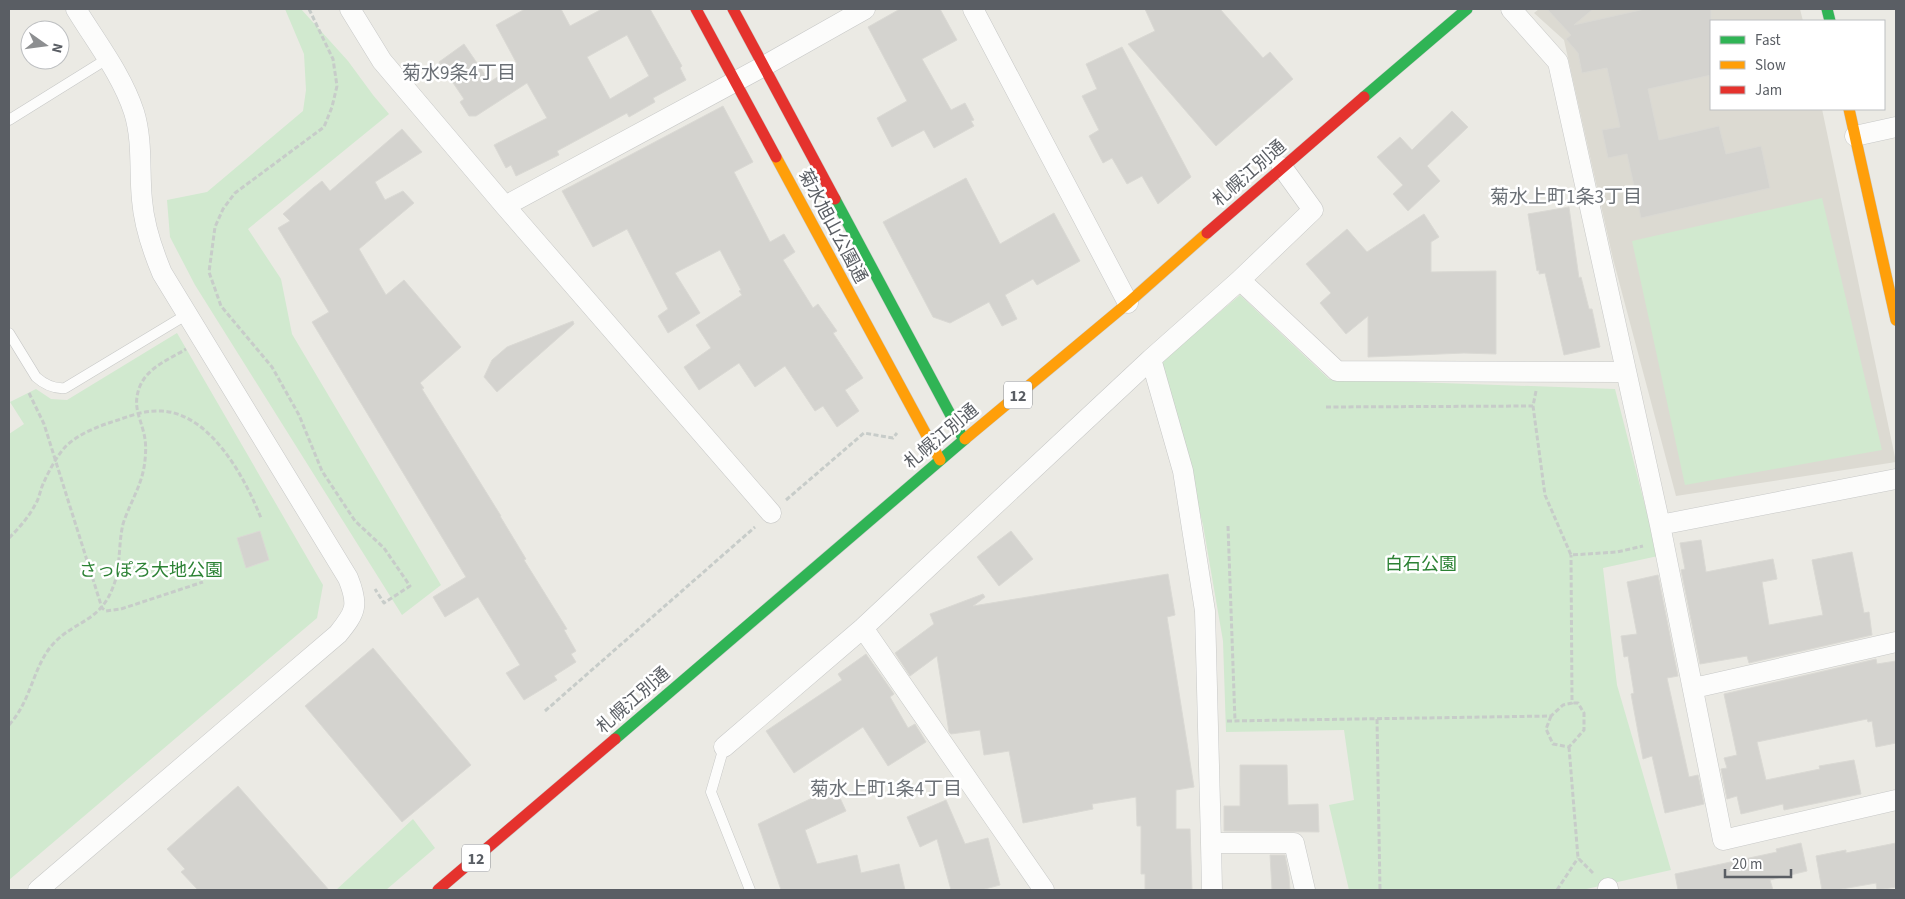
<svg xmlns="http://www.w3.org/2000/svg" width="1905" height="899" viewBox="0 0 1905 899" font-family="'Source Sans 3','Noto Sans JP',sans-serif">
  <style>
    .education { fill: #dcdad2 }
    .green { fill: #d1e9cf }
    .building { fill: #d4d3cf; stroke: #dad9d4; fill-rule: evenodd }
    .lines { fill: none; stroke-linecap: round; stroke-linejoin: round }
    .lane-casing { stroke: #c7c8c7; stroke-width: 11 }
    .street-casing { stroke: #c7c8c7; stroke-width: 21 }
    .fast-casing { stroke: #c8c9c8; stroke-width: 12 }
    .slow-casing { stroke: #c8c9c8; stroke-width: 12 }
    .jam-casing { stroke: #c8c9c8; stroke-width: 12 }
    .path { stroke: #c7ccc9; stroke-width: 3; stroke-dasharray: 5 2.5; stroke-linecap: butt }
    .lane { stroke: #fcfcfb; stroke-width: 10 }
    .street { stroke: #fcfcfb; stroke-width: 20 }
    .fast { stroke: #30b455; stroke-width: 11 }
    .slow { stroke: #ff9f0a; stroke-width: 11 }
    .jam { stroke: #e5322d; stroke-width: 11 }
    .labels { text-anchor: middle; stroke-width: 5; stroke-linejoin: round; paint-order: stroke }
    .shield { fill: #fff; stroke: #8c8e92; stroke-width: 1 }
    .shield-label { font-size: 16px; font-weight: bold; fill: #5a5e64 }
    .street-label { font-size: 18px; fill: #5a5e64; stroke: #fff }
    .park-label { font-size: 18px; fill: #2c8234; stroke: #fff }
    .neighbourhood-label { font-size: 19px; fill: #6b7076; stroke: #fff }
  </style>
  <rect width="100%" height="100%" fill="#ebeae4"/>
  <!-- education -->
  <path class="education" d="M 1539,9 L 1800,9 L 1803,21 L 1711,21 L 1711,109 L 1822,109 L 1896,462 L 1676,496 L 1613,259 L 1564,40 L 1534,13 Z"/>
  <!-- green -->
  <path class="green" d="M 285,9 L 301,9 L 348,61 L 373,95 L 389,114 L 248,229 L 281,279 L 292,334 L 441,585 L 402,615 L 195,285 L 170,237 L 167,200 L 207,192 L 303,111 L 306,90 L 304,54 Z
    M 1822,198 L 1882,450 L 1685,485 L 1632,241 Z
    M 1240,295 L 1329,379 L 1615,389 L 1658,556 L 1603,568 L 1617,685 L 1671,870 L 1582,890 L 1349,890 L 1329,805 L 1354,800 L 1344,730 L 1226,732 L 1223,641 L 1203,525 L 1162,361 Z
    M 177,333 L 323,585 L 317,618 L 9,880 L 9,434 L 24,424 L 10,402 L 36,389 L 51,399 L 67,400 Z
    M 413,819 L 435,848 L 386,890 L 336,890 Z"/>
  <!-- building -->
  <path class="building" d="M 525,9 L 561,9 L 570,26 L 602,9 L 650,9 L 682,66 L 680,68 L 686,80 L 653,98 L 655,102 L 629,117 L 627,113 L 557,151 L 559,155 L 516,176 L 511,165 L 506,168 L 494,145 L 547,118 L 527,83 L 476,116 L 469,116 L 460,102 L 464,99 L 439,62 L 464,44 L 490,82 L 517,64 L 496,25 ZM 627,35 L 649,76 L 610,99 L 587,57 Z
    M 900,9 L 940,9 L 957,40 L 922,59 L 951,110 L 965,103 L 974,120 L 971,121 L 974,126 L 934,148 L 924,130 L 892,147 L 877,118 L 907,101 L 868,27 Z
    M 1145,9 L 1220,9 L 1263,58 L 1270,52 L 1293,79 L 1216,146 L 1128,44 L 1155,31 Z
    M 1547,9 L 1593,9 L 1574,25 L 1645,9 L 1711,9 L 1711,75 L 1648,89 L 1659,140 L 1719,126 L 1726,154 L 1761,146 L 1770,188 L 1641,218 L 1627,154 L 1608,158 L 1602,130 L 1620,127 L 1607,68 L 1582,73 L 1578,53 L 1566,39 L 1571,35 Z
    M 1122,47 L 1191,177 L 1158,204 L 1142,176 L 1127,184 L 1112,158 L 1103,163 L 1089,136 L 1099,130 L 1082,96 L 1097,89 L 1086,64 Z
    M 723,106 L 753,162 L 734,172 L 770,242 L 784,234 L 795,252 L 783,260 L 813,308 L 818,304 L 837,331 L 833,333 L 863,378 L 845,390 L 859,411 L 837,427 L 823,406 L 815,411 L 785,366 L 755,387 L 739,363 L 699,390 L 684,367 L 711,348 L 696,325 L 742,295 L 739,291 L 741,290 L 720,250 L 675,273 L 700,313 L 668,333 L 658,316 L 668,309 L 627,229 L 593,247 L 562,191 Z
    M 1452,111 L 1468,127 L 1427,166 L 1440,181 L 1408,211 L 1393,194 L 1403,185 L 1377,157 L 1400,137 L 1412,150 Z
    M 402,129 L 422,152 L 375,182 L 385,200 L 403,191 L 414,203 L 359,249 L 386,295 L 404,280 L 461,347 L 420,383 L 424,388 L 422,389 L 501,516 L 500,516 L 526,559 L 524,560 L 567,629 L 564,630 L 576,651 L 571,654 L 576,662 L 554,676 L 557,680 L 524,700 L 506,673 L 520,665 L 478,597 L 445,617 L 433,597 L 466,577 L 312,322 L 329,312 L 278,228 L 290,221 L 283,214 L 313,188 L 322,181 L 330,191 Z
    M 966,178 L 1000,244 L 1054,213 L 1080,261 L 1037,285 L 1033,279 L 1005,295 L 1017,319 L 1002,326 L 989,302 L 950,323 L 933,317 L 883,222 Z
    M 1569,207 L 1579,278 L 1581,277 L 1589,309 L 1592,309 L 1600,347 L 1564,355 L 1545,273 L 1539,274 L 1539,270 L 1537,271 L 1528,214 Z
    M 1424,214 L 1439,237 L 1431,242 L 1431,272 L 1496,271 L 1496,354 L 1464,353 L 1368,357 L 1368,316 L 1346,334 L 1320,303 L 1331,293 L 1306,264 L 1347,229 L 1367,252 Z
    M 573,321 L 574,324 L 497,392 L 484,377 L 492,360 L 507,347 Z
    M 260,531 L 269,560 L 246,568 L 237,538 Z
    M 1011,531 L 1033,559 L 999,586 L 977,557 Z
    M 1701,540 L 1706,572 L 1773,559 L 1777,579 L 1762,582 L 1769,625 L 1823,615 L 1812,560 L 1852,552 L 1864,613 L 1869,612 L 1872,635 L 1749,663 L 1747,656 L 1700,664 L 1681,570 L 1685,569 L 1680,543 Z
    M 1168,574 L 1175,615 L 1167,617 L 1194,787 L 1176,790 L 1176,829 L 1190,829 L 1192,890 L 1145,890 L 1145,874 L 1141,874 L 1141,826 L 1137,826 L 1136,797 L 1092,804 L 1093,809 L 1023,823 L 1009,751 L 984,755 L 980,730 L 951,734 L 949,732 L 937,656 L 910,676 L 895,653 L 934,624 L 930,614 L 983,594 L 985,597 L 973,606 Z
    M 1658,575 L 1678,676 L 1667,678 L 1689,777 L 1698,775 L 1704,804 L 1665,813 L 1652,756 L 1643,759 L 1631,694 L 1634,693 L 1628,656 L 1624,657 L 1621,636 L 1637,634 L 1627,582 Z
    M 373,648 L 471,765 L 402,822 L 305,706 Z
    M 866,654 L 894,694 L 890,697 L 908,728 L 915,724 L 926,742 L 888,766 L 863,727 L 794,773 L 766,731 L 842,680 L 838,674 Z
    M 1876,659 L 1877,664 L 1896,661 L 1896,743 L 1876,747 L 1872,721 L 1868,722 L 1867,719 L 1757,742 L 1766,780 L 1820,769 L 1819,766 L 1854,760 L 1861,794 L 1784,810 L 1783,804 L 1741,814 L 1737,796 L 1727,799 L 1721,769 L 1727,768 L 1724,758 L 1737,755 L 1724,694 Z
    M 1240,765 L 1287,765 L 1288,805 L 1318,804 L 1319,832 L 1224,831 L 1224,806 L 1240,806 Z
    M 238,786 L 329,890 L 198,890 L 181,872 L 185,869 L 167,849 Z
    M 835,787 L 846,811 L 805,830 L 817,864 L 857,855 L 861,873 L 899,864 L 905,890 L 781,890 L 758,824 Z
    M 946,800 L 965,844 L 988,838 L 1000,885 L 981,890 L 951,890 L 937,839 L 920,847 L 907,817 Z
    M 1801,843 L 1807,871 L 1770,880 L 1773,890 L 1678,890 L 1675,874 L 1777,852 L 1776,849 Z
    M 1896,843 L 1896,887 L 1877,890 L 1876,883 L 1836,890 L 1822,890 L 1816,856 L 1846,850 L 1846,853 Z
    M 1270,855 L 1285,855 L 1289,876 L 1290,890 L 1272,890 Z"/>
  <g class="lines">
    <!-- lane casing -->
    <g class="lane-casing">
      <path id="lane" d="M 9,120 L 107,59
        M 9,333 L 36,377 C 45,385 54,389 65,388 L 186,315
        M 724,747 L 711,792 L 750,890"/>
    </g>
    <!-- street casing -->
    <g class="street-casing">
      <path id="street" d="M 350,9 L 382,61 L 505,206 L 771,513
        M 973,9 L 1128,303
        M 1511,9 L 1558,62 L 1660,525 L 1723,840 L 1896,800
        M 1855,136 L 1896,127
        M 505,206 L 764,66 L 865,9
        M 1240,280 L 1337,371 L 1626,372
        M 1151,359 L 1183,471 L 1205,611 L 1211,843 L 1294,843 L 1305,890
        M 1660,525 L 1896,479
        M 863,628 L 1044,890
        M 1694,688 L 1896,642
        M 724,747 L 863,628 L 1151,359 L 1240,280 L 1313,210 L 1282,167
        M 1211,843 L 1212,890
        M 1608,888 L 1608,890
        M 38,890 L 338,634 C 356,612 359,605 348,578 L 162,273 C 152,249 144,226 142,200 C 139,171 143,141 134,112 C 122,75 96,42 76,9"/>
    </g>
    <!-- fast casing -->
    <g class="fast-casing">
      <path id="fast" d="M 1827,9 L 1830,21
        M 1364,97 L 1467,9
        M 835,199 L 964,440
        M 615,739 L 965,439"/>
    </g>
    <!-- slow casing -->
    <g class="slow-casing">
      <path id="slow" d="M 1849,109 L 1896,320
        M 776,157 L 940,460
        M 965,439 L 1128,303 L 1207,233"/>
    </g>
    <!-- jam casing -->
    <g class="jam-casing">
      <path id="jam" d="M 696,9 L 776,157
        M 733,9 L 835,199
        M 1207,233 L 1364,97
        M 438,890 L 615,739"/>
    </g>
    <!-- path -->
    <path class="path" d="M 309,9 L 333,59 L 337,86 L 332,107 L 324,127 L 235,193 L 223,209 L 215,227 L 209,272 L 221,306 L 272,367 L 299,415 L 322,471 L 355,521 L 384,548 L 410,586 L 384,603 L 375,589
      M 1536,391 L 1533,406 L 1545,495 L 1571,555 L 1617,552 L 1643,546
      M 29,393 L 44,424 L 102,608 L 106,611 L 121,609 L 203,582
      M 1326,407 L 1533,406
      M 786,500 L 864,433 L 893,438 L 897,433
      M 1228,526 L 1235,721
      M 9,538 C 19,528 28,518 35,505 C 39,499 40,491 43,484 C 49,471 57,455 67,445 C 82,432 99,426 118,420 C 132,415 147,410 162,411 C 211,414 245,478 261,518
      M 545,711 L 755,527
      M 1551,716 L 1546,729 L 1553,744 L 1569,747 L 1584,730 L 1584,713 L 1578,703 L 1572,703
      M 1377,719 L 1380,890
      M 1227,721 L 1551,716 L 1563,705 L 1572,703 L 1571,555
      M 9,725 C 32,700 33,665 54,643 C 76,620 100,622 113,587 C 121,568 118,545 123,524 C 130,502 143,484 145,460 C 146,451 146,442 144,434 C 140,416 132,406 140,386 C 148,367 170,359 186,349
      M 1569,747 L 1578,858 L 1594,874
      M 1557,890 L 1578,858"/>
    <!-- lane -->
    <use href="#lane" class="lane"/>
    <!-- street -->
    <use href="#street" class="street"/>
    <!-- fast -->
    <use href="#fast" class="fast"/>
    <!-- slow -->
    <use href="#slow" class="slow"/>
    <!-- jam -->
    <use href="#jam" class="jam"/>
  </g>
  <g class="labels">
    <!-- shield labels -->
    <g class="shield">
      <rect x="1004" y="381.5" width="28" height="27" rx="4"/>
      <rect x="462" y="844.5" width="28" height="27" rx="4"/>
    </g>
    <g class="shield-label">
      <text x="1018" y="401">12</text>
      <text x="476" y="864">12</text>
    </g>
    <!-- street labels -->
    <g class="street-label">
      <text transform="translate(1249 173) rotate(-41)" y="6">札幌江別通</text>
      <text transform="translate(833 226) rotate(62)" y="6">菊水旭山公園通</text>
      <text transform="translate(941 436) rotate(-40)" y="6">札幌江別通</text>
      <text transform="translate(633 700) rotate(-41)" y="6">札幌江別通</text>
    </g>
    <!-- park labels -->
    <g class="park-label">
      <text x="1421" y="570">白石公園</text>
      <text x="151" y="576">さっぽろ大地公園</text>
    </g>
    <!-- neighbourhood labels -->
    <g class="neighbourhood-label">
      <text x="459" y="79">菊水9条4丁目</text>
      <text x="1566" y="203">菊水上町1条3丁目</text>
      <text x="886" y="795">菊水上町1条4丁目</text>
    </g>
  </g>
  <!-- border -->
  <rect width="1905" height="899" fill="none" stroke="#5a5e64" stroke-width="20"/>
  <!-- legend -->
  <rect x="1710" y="20" width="175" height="90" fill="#ffffff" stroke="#bdbfc1"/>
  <rect x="1720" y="36" width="25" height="8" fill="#30b455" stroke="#bdbfc1"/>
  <text x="1755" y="45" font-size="15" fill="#5a5e64">Fast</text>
  <rect x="1720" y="61" width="25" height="8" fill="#ff9f0a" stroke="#bdbfc1"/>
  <text x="1755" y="70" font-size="15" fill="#5a5e64">Slow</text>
  <rect x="1720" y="86" width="25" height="8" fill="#e5322d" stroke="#bdbfc1"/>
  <text x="1755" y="95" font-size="15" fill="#5a5e64">Jam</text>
  <!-- north arrow -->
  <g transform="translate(45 45) rotate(104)"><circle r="24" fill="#ffffff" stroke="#bdbfc1"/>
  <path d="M0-4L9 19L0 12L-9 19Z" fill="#8d8f91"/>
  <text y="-8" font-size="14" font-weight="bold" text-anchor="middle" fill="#5a5e64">N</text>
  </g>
  <!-- scale -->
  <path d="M1725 869v8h66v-8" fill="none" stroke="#5a5e64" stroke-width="2.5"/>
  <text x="1732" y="869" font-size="15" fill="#5a5e64" stroke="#ffffff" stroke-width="4" paint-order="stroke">20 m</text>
</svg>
